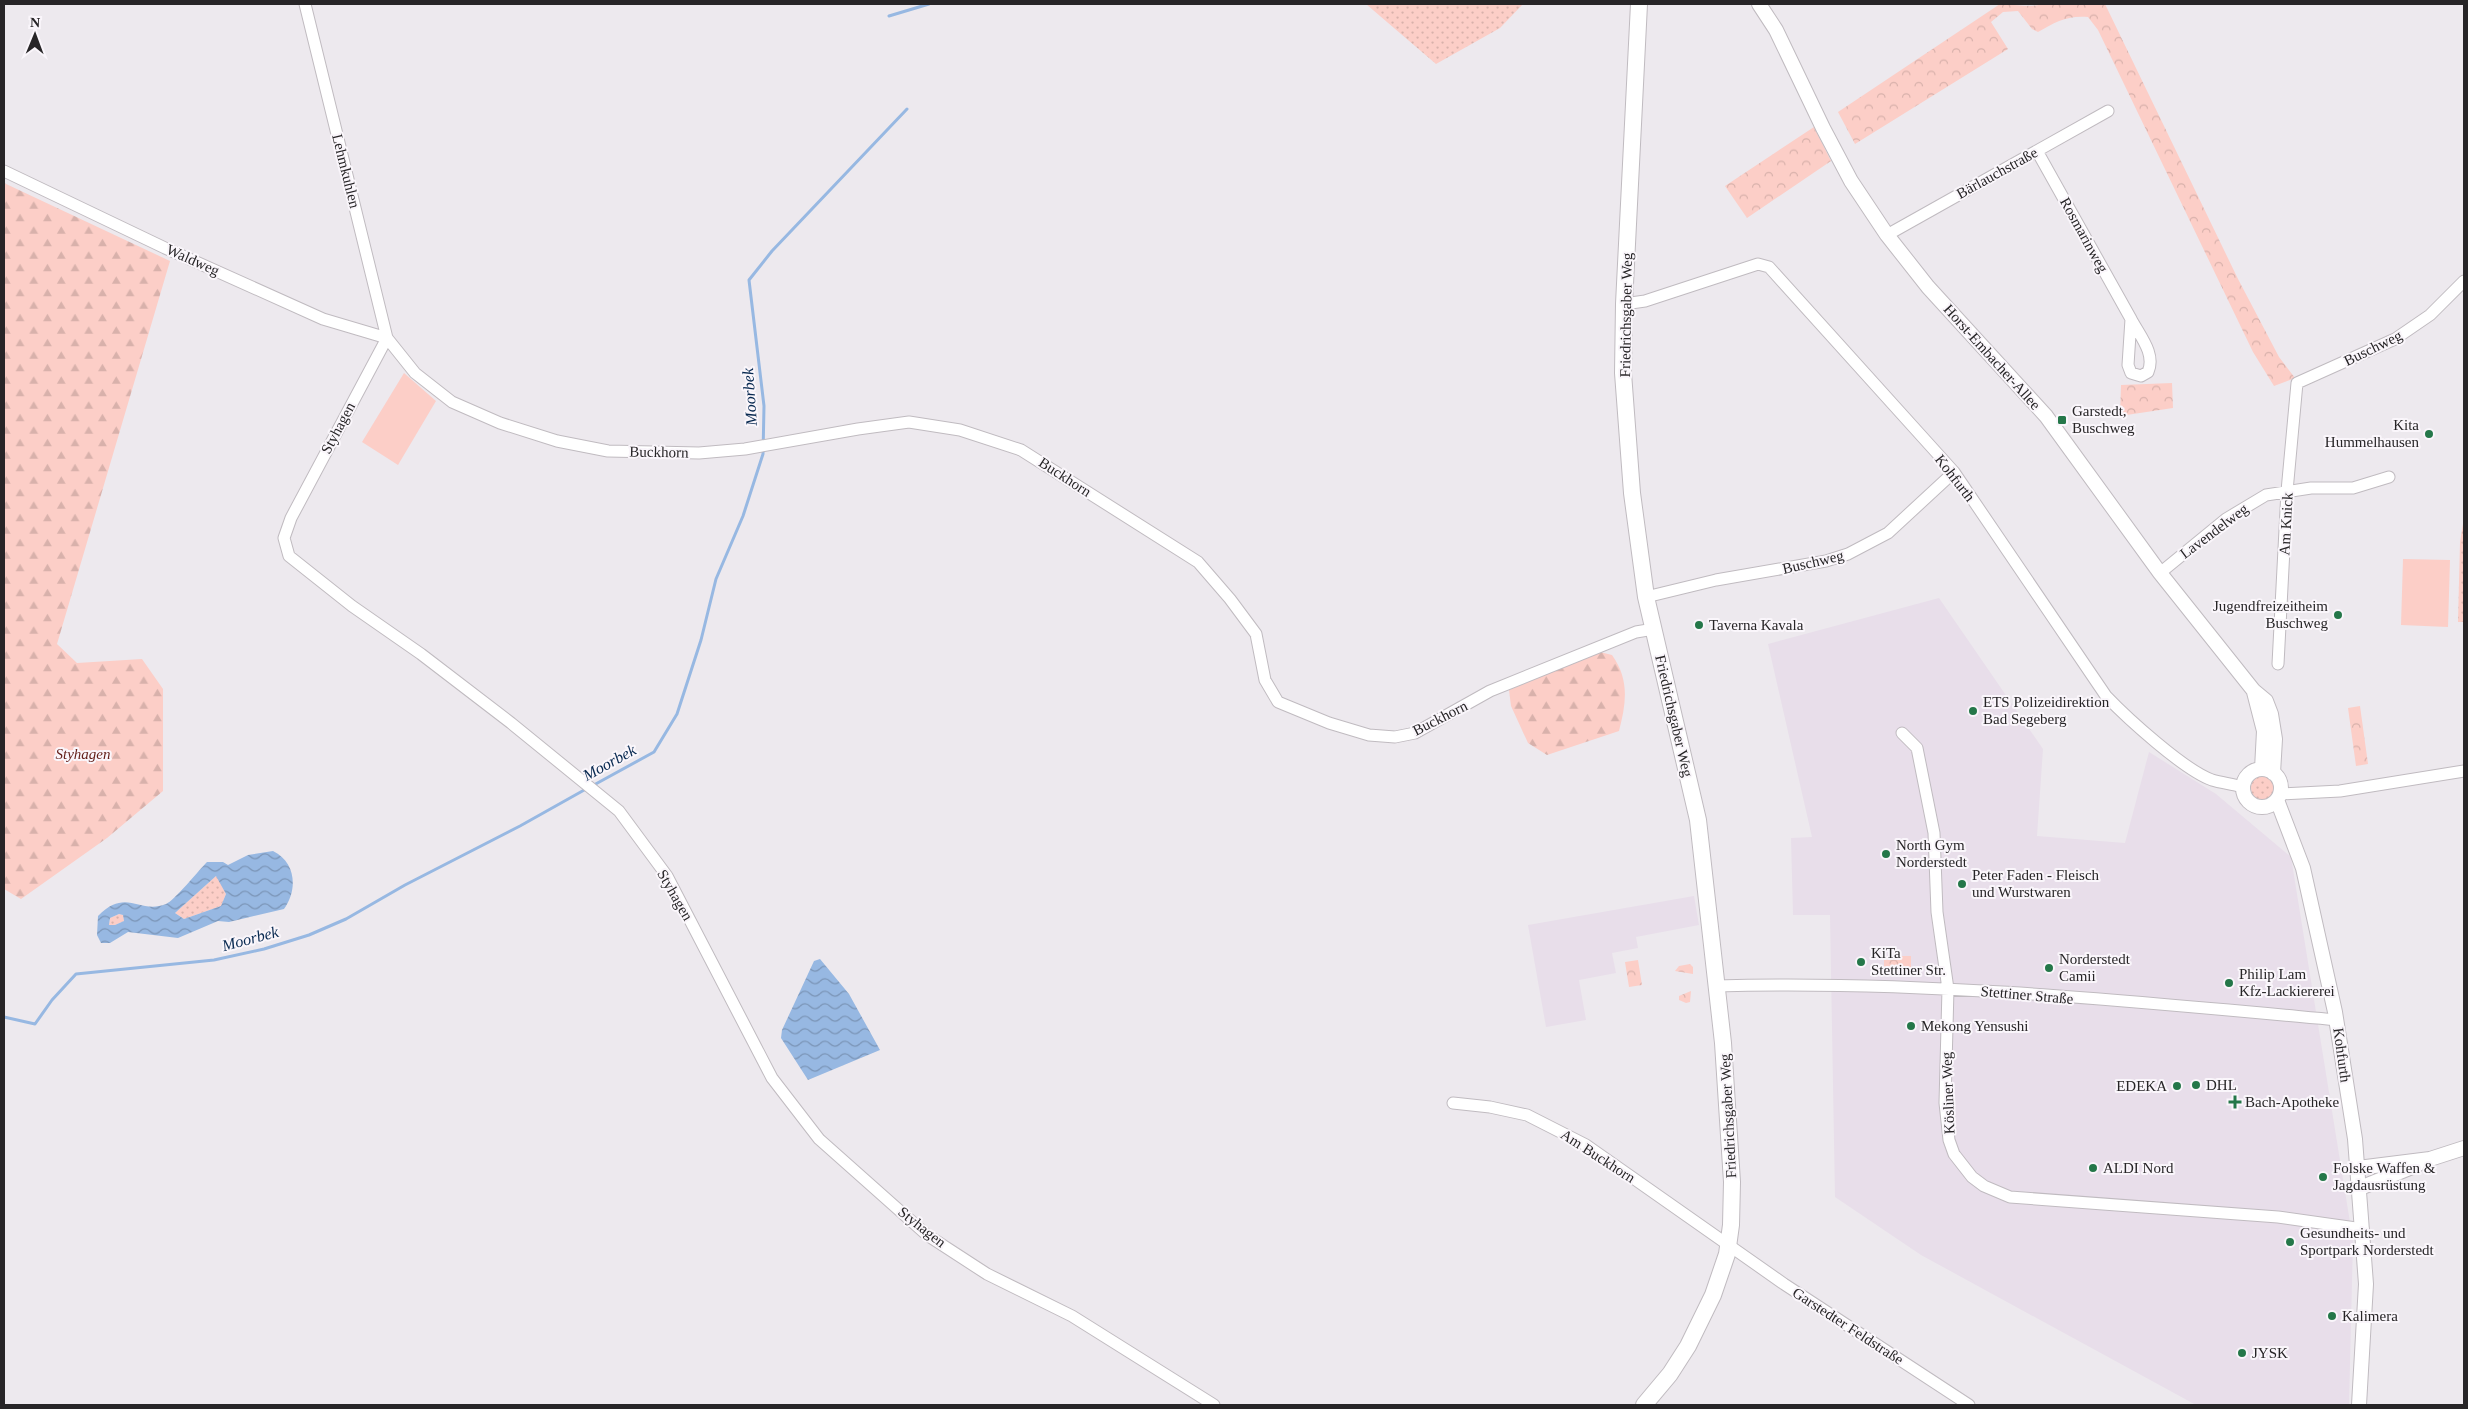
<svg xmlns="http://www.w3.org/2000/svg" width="2468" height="1409" viewBox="0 0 2468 1409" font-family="Georgia,serif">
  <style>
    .built { fill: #e8deea }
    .grass { fill: url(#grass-dots) }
    .forest { fill: url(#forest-firs) }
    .park { fill: url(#park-crowns) }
    .garden { fill: #fccec7 }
    .water { fill: url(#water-waves); fill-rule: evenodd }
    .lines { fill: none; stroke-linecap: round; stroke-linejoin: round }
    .stream { stroke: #97b8e2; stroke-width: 3 }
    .minor-casing { stroke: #c0bbc0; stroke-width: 13 }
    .tertiary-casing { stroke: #c0bbc0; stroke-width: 16 }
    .secondary-casing { stroke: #c0bbc0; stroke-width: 18 }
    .minor { stroke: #fff; stroke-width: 11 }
    .tertiary { stroke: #fff; stroke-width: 14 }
    .secondary { stroke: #fff; stroke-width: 16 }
    .poi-dot { fill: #247749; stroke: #faf6fb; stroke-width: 2 }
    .labels { text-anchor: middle; stroke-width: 4; stroke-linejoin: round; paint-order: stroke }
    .street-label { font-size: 15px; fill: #272527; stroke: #faf6fb }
    .poi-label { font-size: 15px; fill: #272527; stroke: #faf6fb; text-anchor: start }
    .park-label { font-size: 15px; font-style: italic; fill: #631e18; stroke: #faf6fb }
    .water-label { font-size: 16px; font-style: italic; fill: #082950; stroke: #faf6fb }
  </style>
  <defs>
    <pattern id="grass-dots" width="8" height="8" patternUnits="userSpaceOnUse" patternTransform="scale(1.25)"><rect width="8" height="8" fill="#fccec7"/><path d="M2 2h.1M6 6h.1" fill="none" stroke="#d8b1ab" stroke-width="1.8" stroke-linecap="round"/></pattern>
    <pattern id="forest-firs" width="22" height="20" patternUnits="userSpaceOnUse" patternTransform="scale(1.25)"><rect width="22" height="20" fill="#fccec7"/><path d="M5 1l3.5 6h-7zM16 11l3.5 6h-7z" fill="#d8b1ab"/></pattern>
    <pattern id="park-crowns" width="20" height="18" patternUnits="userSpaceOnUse" patternTransform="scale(1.25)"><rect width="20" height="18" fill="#fccec7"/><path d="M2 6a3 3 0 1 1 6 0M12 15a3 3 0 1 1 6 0" fill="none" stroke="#d8b1ab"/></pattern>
    <pattern id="water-waves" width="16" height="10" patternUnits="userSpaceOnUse" patternTransform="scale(1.25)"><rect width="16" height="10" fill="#97b8e2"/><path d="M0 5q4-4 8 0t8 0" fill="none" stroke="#7b95b7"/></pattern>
  </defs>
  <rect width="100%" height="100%" fill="#ede9ee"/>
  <!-- built -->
  <path class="built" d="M 1939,598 L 2043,749 L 2037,836 L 2125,843 L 2149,752 L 2216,794 L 2291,857 L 2353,1241 L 2349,1405 L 2196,1405 L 1921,1255 L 1835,1197 L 1830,915 L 1793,915 L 1791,838 L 1812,837 L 1768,644 Z
    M 1694,896 L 1699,925 L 1636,937 L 1638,948 L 1612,953 L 1616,973 L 1579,980 L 1586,1020 L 1546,1027 L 1528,925 Z"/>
  <!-- grass -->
  <path class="grass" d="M 1366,4 L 1523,4 L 1500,28 L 1436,64 Z
    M 2464,518 L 2464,622 L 2458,622 L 2460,542 Z
    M2251 788a12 12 0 1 1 24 0a12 12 0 1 1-24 0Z
    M 217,875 L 226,894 L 221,906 L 184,919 L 175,913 Z
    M 119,914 L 123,915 L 124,921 L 115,925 L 109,925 L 110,918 Z"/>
  <!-- forest -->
  <path class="forest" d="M 4,183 L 170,261 L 57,644 L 77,663 L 142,659 L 163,689 L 163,791 L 107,838 L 21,899 L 4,889 Z
    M 1600,652 L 1612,655 C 1630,680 1626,704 1619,731 L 1547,755 L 1528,743 L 1511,706 L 1509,690 Z"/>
  <!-- park -->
  <path class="park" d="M 2000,4 C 2012,4 2031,8 2042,4 L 2105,4 L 2238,279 L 2279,357 L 2295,378 L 2274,386 L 2253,352 L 2098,30 L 2088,17 C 2068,15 2055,22 2038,32 L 2032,29 L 2018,11 L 2003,12 L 1991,22 L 2008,49 L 1855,144 L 1838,112 Z
    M 1814,127 L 1831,161 L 1747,218 L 1725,186 Z
    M 2172,383 L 2173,408 L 2120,416 L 2121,385 Z
    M 2360,706 L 2368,764 L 2356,766 L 2348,708 Z
    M 1884,956 L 1911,956 L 1911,972 L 1884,969 Z
    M 1638,960 L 1642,985 L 1629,987 L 1625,962 Z
    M 1690,964 L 1693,967 L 1693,974 L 1675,971 L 1679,966 Z
    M 1691,991 L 1690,1002 L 1686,1003 L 1679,1000 L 1679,996 Z"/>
  <!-- garden -->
  <path class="garden" d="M 404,373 L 436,401 L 398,465 L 362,442 Z
    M 2403,559 L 2450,560 L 2448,627 L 2401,625 Z"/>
  <!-- water -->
  <path class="water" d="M 273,851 C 296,862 298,890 284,909 L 229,922 L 218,921 L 178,938 L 128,932 L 110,943 L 101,943 L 97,935 L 98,916 C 127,887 139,915 166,904 C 174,901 199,870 207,862 L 223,862 L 228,865 L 248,855 ZM 216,876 L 226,894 L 221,906 L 184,919 L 175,913 ZM 119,914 L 123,915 L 124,921 L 115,925 L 109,925 L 110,918 Z
    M 820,959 L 849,994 L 880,1050 L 808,1080 L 781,1038 L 782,1030 L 814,961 Z"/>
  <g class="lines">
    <!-- stream -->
    <path class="stream" d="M 889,16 L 929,4
      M 592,786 L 654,752 L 677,714 L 701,640 L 716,579 L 743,516 L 763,454 L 764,406 L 749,280 L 772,251 L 907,109
      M 4,1017 L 35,1024 L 52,1000 L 76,974 L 214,960 L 264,949 L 309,935 L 346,919 L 405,885 L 520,826 L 586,789"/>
    <!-- minor casing -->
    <g class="minor-casing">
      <path id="minor" d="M 305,4 L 387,338 L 415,373 L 452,402 L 500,423 L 557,441 L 608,451 L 699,453 L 745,449 L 858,429 L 909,422 L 960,430 L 1021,450 L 1198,562 L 1230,599 L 1256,634 L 1265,680 L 1278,702 L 1329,723 L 1369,735 L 1395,737 L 1415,733 L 1490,691 L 1636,632 L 1654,629
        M 2037,151 L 2131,319 L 2128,365 L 2131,373 L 2141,376 L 2148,372 C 2156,354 2140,336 2131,319
        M 4,171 L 165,248 L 323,319 L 387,338
        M 1887,235 L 2108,111
        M 1624,304 L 1645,301 L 1758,264 L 1769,267 L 1954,472 L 2106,696 C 2127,718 2184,770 2212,780 C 2222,783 2233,784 2242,787
        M 387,338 L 291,518 L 284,538 L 289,556 L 352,606 L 421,654 L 511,723 L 619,811 L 667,876 L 772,1078 L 819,1139 L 927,1235 L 987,1274 L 1072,1316 L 1214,1405
        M 2160,573 L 2226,519 L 2266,495 L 2311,488 L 2353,488 L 2389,477
        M 1646,597 L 1716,580 L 1826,561 L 1848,554 L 1888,533 L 1954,472
        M 2278,664 L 2287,491 L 2297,383 L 2395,339 L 2430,315 L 2464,281
        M 1902,733 L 1917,748 L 1934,833 L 1937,912 L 1948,989 L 1945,1103 L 1949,1140 L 1954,1154 L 1972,1177 L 1984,1186 L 2010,1197 L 2278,1217 L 2363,1229
        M 2280,794 L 2340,791 L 2464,771
        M 1716,986 C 1923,980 2131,1001 2337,1020
        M 1453,1103 L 1490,1107 L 1527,1115 L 1586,1145 L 1784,1284 L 1969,1405"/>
    </g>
    <!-- tertiary casing -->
    <g class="tertiary-casing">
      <path id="tertiary" d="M 1759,4 L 1776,30 L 1823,128 L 1851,181 L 1887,235 L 1928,287 L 2046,416 L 2160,573 L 2254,691 L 2266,701 L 2271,714 L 2275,739 L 2273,773
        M 2254,692 L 2264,731 L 2262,769
        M2243 788a19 19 0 1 1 38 0a19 19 0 1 1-38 0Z
        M 2277,800 L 2303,868 L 2335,1012 L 2355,1139 L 2366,1284 L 2359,1405
        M 2358,1168 L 2430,1159 L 2464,1148
        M 2360,1188 L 2417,1165"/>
    </g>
    <!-- secondary casing -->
    <g class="secondary-casing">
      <path id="secondary" d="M 1639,4 L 1624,304 L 1623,373 L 1632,493 L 1646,597 L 1698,820 L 1723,1043 L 1732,1182 L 1731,1225 L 1727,1254 L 1713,1295 L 1688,1346 L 1670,1374 L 1644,1405"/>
    </g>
    <!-- minor -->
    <use href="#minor" class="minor"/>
    <!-- tertiary -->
    <use href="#tertiary" class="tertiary"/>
    <!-- secondary -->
    <use href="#secondary" class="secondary"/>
  </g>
  <!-- markers -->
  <g class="poi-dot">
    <rect x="2057" y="415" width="10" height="10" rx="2.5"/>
    <circle cx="2429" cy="434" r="5"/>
    <circle cx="2338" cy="615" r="5"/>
    <circle cx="1699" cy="625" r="5"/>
    <circle cx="1973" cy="711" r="5"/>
    <circle cx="1886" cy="854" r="5"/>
    <circle cx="1962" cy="884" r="5"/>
    <circle cx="1861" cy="962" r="5"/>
    <circle cx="2049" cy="968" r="5"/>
    <circle cx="2229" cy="983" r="5"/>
    <circle cx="1911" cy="1026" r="5"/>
    <circle cx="2196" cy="1085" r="5"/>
    <circle cx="2177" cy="1086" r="5"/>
    <path d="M2232.5 1094.5h5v5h5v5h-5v5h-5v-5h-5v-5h5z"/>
    <circle cx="2093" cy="1168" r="5"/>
    <circle cx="2323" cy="1177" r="5"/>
    <circle cx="2290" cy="1242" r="5"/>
    <circle cx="2332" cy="1316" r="5"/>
    <circle cx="2242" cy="1353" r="5"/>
  </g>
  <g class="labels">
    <!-- street labels -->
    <g class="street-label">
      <text transform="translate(346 171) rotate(76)" y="5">Lehmkuhlen</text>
      <text transform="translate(1997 173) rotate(-29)" y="5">Bärlauchstraße</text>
      <text transform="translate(2084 235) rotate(61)" y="5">Rosmarinweg</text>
      <text transform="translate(193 260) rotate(24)" y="5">Waldweg</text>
      <text transform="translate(1626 315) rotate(-89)" y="5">Friedrichsgaber Weg</text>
      <text transform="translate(2373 348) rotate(-26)" y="5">Buschweg</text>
      <text transform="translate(1992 357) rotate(48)" y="5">Horst-Embacher-Allee</text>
      <text transform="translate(338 428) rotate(-62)" y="5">Styhagen</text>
      <text transform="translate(659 452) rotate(1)" y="5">Buckhorn</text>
      <text transform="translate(1065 477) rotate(33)" y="5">Buckhorn</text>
      <text transform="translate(1955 478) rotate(52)" y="5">Kohfurth</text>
      <text transform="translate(2286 524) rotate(-87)" y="5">Am Knick</text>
      <text transform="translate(2214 531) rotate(-37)" y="5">Lavendelweg</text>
      <text transform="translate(1813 562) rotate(-13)" y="5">Buschweg</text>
      <text transform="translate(1674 716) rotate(77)" y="5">Friedrichsgaber Weg</text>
      <text transform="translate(1440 718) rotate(-27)" y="5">Buckhorn</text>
      <text transform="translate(675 895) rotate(60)" y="5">Styhagen</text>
      <text transform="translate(2027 995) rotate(5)" y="5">Stettiner Straße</text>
      <text transform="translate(2342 1055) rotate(82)" y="5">Kohfurth</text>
      <text transform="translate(1948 1093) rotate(-92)" y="5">Kösliner Weg</text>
      <text transform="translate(1728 1116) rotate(-93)" y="5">Friedrichsgaber Weg</text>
      <text transform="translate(1598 1156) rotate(33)" y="5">Am Buckhorn</text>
      <text transform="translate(922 1227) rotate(38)" y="5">Styhagen</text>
      <text transform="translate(1848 1326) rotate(33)" y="5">Garstedter Feldstraße</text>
    </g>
    <!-- poi labels -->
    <g class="poi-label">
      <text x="2072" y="416">Garstedt,<tspan x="2072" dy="17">Buschweg</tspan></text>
      <text x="2419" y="430" text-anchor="end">Kita<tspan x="2419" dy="17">Hummelhausen</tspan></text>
      <text x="2328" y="611" text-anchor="end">Jugendfreizeitheim<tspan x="2328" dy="17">Buschweg</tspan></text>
      <text x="1709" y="630">Taverna Kavala</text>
      <text x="1983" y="707">ETS Polizeidirektion<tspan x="1983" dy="17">Bad Segeberg</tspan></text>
      <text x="1896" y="850">North Gym<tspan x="1896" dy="17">Norderstedt</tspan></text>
      <text x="1972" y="880">Peter Faden - Fleisch<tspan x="1972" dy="17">und Wurstwaren</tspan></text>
      <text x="1871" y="958">KiTa<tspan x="1871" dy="17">Stettiner Str.</tspan></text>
      <text x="2059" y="964">Norderstedt<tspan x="2059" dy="17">Camii</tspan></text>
      <text x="2239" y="979">Philip Lam<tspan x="2239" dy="17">Kfz-Lackiererei</tspan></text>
      <text x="1921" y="1031">Mekong Yensushi</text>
      <text x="2206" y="1090">DHL</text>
      <text x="2167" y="1091" text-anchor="end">EDEKA</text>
      <text x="2245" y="1107">Bach-Apotheke</text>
      <text x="2103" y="1173">ALDI Nord</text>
      <text x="2333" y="1173">Folske Waffen &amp;<tspan x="2333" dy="17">Jagdausrüstung</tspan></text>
      <text x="2300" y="1238">Gesundheits- und<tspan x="2300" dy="17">Sportpark Norderstedt</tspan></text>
      <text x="2342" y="1321">Kalimera</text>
      <text x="2252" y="1358">JYSK</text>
    </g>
    <!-- park labels -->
    <g class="park-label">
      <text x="83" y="759">Styhagen</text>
    </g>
    <!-- water labels -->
    <g class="water-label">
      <text transform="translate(749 397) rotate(-94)" y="6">Moorbek</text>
      <text transform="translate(609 762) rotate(-29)" y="6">Moorbek</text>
      <text transform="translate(250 938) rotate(-15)" y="6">Moorbek</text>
    </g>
  </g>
  <!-- border -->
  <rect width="2468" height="1409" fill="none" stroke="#272527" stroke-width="10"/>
  <!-- north arrow -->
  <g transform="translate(35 35) rotate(1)" stroke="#faf6fb" stroke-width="4" paint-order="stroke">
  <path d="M0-4L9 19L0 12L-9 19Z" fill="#272527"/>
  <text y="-8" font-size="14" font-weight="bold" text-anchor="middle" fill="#272527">N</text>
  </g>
</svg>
